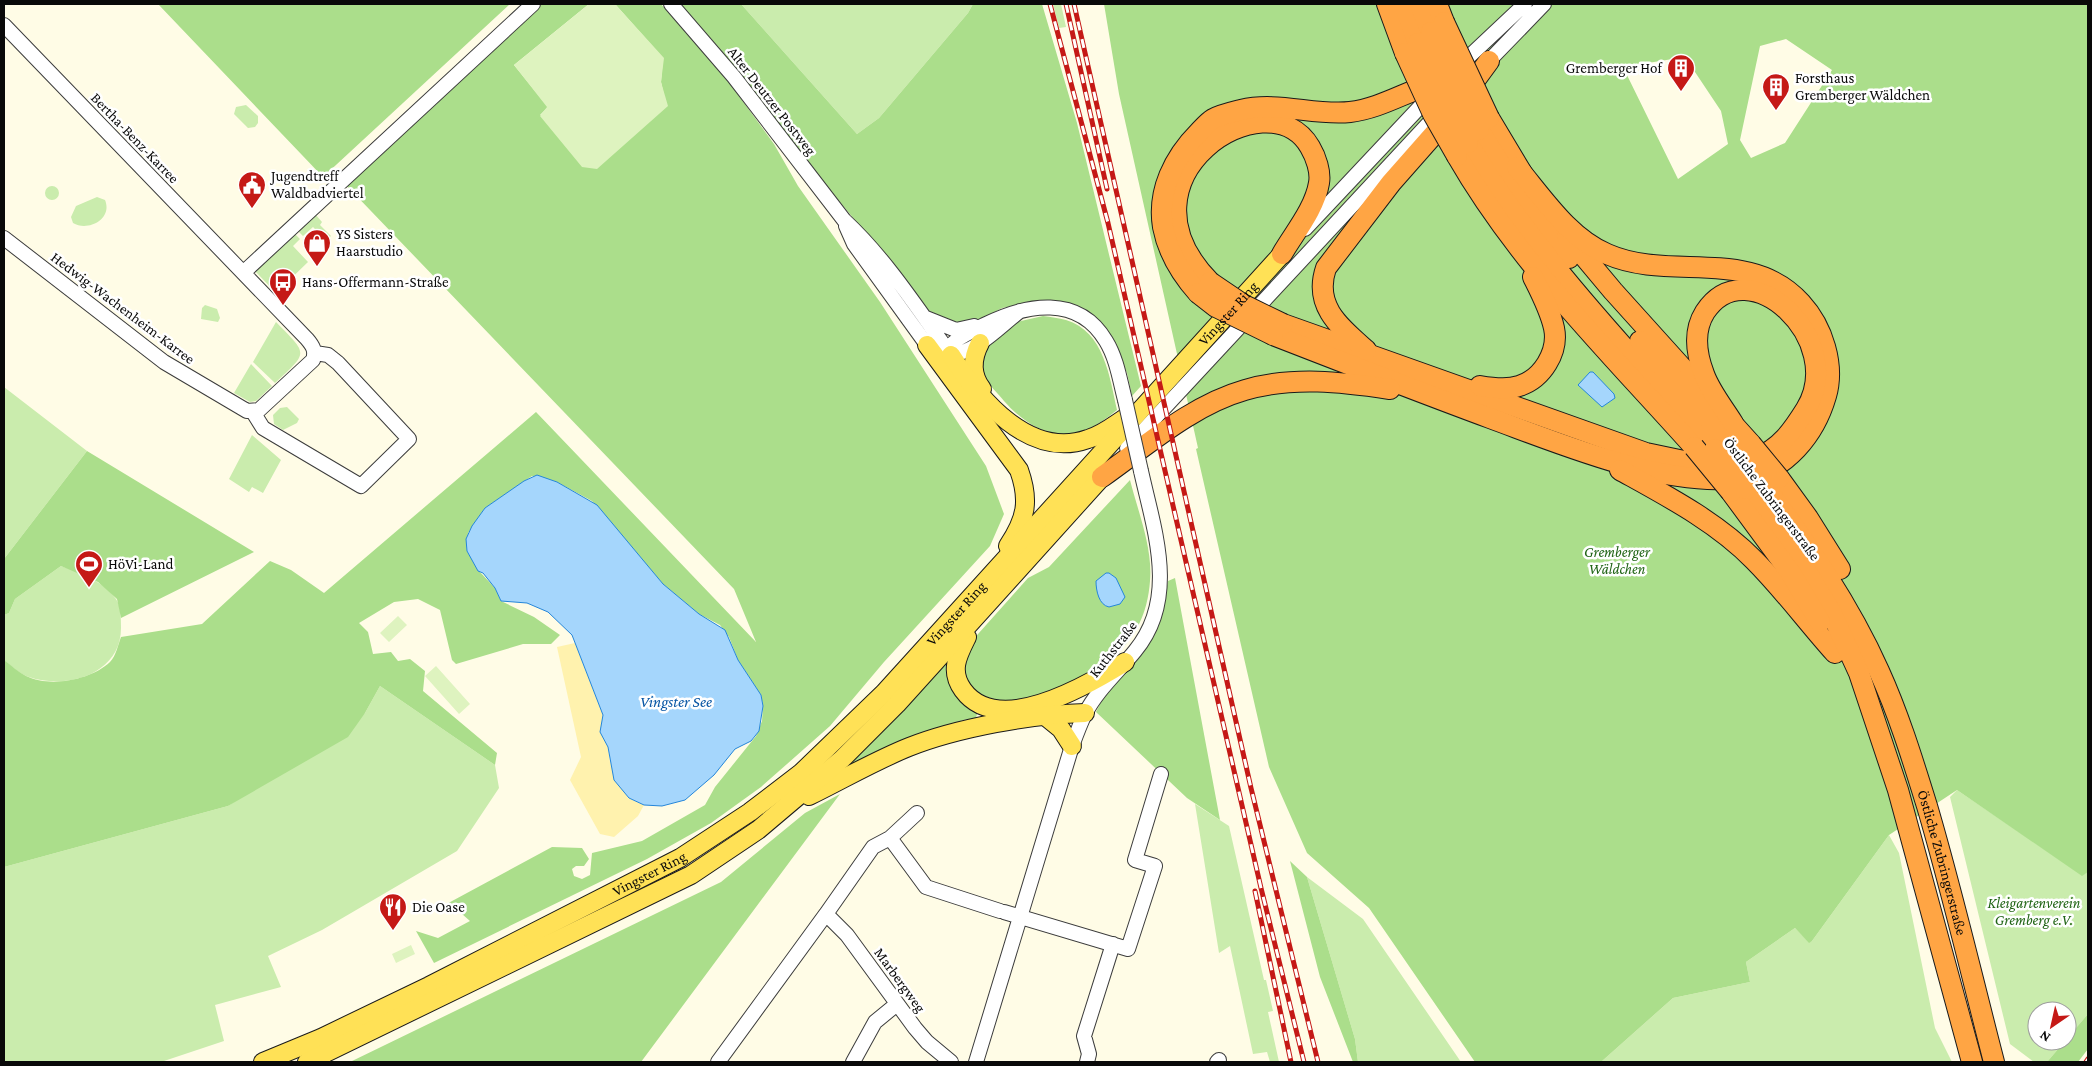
<svg xmlns="http://www.w3.org/2000/svg" width="2092" height="1066" viewBox="0 0 2092 1066" font-family="'Crimson Pro',serif">
  <style>
    .green { fill: #caecad }
    .forest { fill: #abde8b; fill-rule: evenodd }
    .sand { fill: #fff2ae }
    .pitch { fill: #def3bf }
    .water { fill: #a5d6fc; stroke: #2586da }
    .lines { fill: none; stroke-linecap: round; stroke-linejoin: round }
    .minor-casing { stroke: #3c3c3c; stroke-width: 16 }
    .major-casing { stroke: #1a1a1a; stroke-width: 20 }
    .highway-casing { stroke: #1a1a1a; stroke-width: 22 }
    .minor { stroke: #fff; stroke-width: 14 }
    .major { stroke: #ffe156; stroke-width: 18 }
    .highway { stroke: #ffa544; stroke-width: 20 }
    .rail-casing { stroke: #c51916; stroke-width: 5 }
    .rail { stroke: #fff; stroke-width: 3; stroke-dasharray: 9; stroke-linecap: butt }
    .minor-bridge-casing { stroke: #3c3c3c; stroke-width: 16; stroke-linecap: butt }
    .highway-bridge-casing { stroke: #1a1a1a; stroke-width: 22; stroke-linecap: butt }
    .minor-bridge { stroke: #fff; stroke-width: 14 }
    .highway-bridge { stroke: #ffa544; stroke-width: 20 }
    .labels { text-anchor: middle; stroke-width: 5; stroke-linejoin: round; paint-order: stroke }
    .poi-label { font-size: 15px; fill: #090909; stroke: #fff; text-anchor: start }
    .street-label { font-size: 15px; fill: #090909; stroke: #fff }
    .park-label { font-size: 15px; font-style: italic; fill: #216516; stroke: #fff }
    .water-label { font-size: 16px; font-style: italic; fill: #0957a5; stroke: #fff }
  </style>
  <rect width="100%" height="100%" fill="#fffce6"/>
  <!-- green -->
  <path class="green" d="M 741,4 L 973,4 L 968,13 L 879,118 L 857,134 Z
    M 1053,4 L 1061,4 L 1066,27 L 1059,28 Z
    M 246,105 L 258,116 L 258,123 L 255,127 L 248,128 L 234,114 L 236,107 Z
    M45 193a7 7 0 1 1 14 0a7 7 0 1 1-14 0Z
    M 97,197 L 105,200 C 113,219 88,232 73,223 L 71,217 L 76,206 Z
    M 315,214 L 322,222 L 320,225 L 331,236 L 326,240 L 313,227 L 303,236 L 298,231 Z
    M 294,233 L 300,239 L 293,246 L 308,262 L 276,293 L 255,271 Z
    M 205,305 L 217,309 L 220,318 L 218,322 L 201,319 L 202,308 Z
    M 276,322 C 308,355 309,351 275,383 L 253,362 Z
    M 251,364 L 272,386 L 256,401 L 250,402 L 234,393 Z
    M 4,387 L 87,451 L 4,559 Z
    M 287,407 L 299,419 L 297,423 L 283,430 L 274,424 L 273,415 L 280,408 Z
    M 252,435 L 281,460 L 263,493 L 252,487 L 249,492 L 229,479 Z
    M 61,566 C 80,572 104,582 116,599 C 121,606 121,620 121,628 C 121,674 67,690 29,677 C 20,674 11,666 4,660 L 4,615 L 9,613 L 15,599 Z
    M 380,686 L 495,765 L 499,788 L 457,851 L 322,930 L 268,956 L 281,987 L 215,1005 L 224,1041 L 161,1062 L 4,1062 L 4,867 L 228,806 L 365,713 Z
    M 1957,790 L 2082,875 L 2088,872 L 2088,1014 L 2067,1039 L 2067,1011 L 2037,1011 L 2037,1041 L 2065,1041 L 2047,1062 L 2034,1062 L 2010,1044 L 1950,797 Z
    M 1195,804 L 1229,826 L 1264,980 L 1266,980 L 1273,1011 L 1268,1012 L 1279,1062 L 1270,1062 L 1267,1052 L 1253,1054 L 1230,946 L 1219,953 Z
    M 1889,835 L 1899,853 L 1935,1028 L 1952,1062 L 1601,1062 L 1673,998 L 1750,982 L 1746,962 L 1795,928 L 1809,942 L 1812,941 Z
    M 1307,877 L 1363,919 L 1461,1062 L 1358,1062 L 1355,1039 Z"/>
  <!-- forest -->
  <path class="forest" d="M 158,4 L 510,4 L 323,177 Z
    M 541,4 L 589,4 L 514,65 L 548,107 L 540,115 L 665,100 L 661,82 L 663,58 L 615,4 L 661,4 L 728,81 L 774,144 L 798,186 L 880,302 L 986,466 L 1004,514 L 990,546 L 884,662 L 830,726 L 761,787 L 711,823 L 647,859 L 434,963 L 416,931 L 438,938 L 470,921 L 462,914 L 441,907 L 552,847 L 582,848 L 589,859 L 584,866 L 576,866 L 572,869 L 574,876 L 582,879 L 590,875 L 592,853 L 642,841 L 705,805 L 715,787 L 756,736 L 762,721 L 763,706 L 761,695 L 738,660 L 729,637 L 720,625 L 699,614 L 663,584 L 592,501 L 557,482 L 532,476 L 485,508 L 468,533 L 467,551 L 479,571 L 495,588 L 501,601 L 534,617 L 560,635 L 551,644 L 523,644 L 456,664 L 452,660 L 440,610 L 418,599 L 394,602 L 359,623 L 368,632 L 373,654 L 391,652 L 398,661 L 410,659 L 425,671 L 423,691 L 497,753 L 495,765 L 380,686 L 365,713 L 348,737 L 228,806 L 4,867 L 4,660 C 11,665 18,672 26,676 C 50,688 91,680 110,662 C 116,656 118,645 121,637 L 202,624 L 270,561 L 291,570 L 324,593 L 536,412 L 756,642 L 734,589 L 346,185 Z
    M 678,4 L 741,4 L 857,134 L 879,118 L 968,13 L 973,4 L 1042,4 L 1077,123 L 1141,386 L 1132,396 L 1127,373 L 1111,338 L 1099,323 L 1034,302 L 1002,308 L 976,322 L 960,327 L 925,311 L 893,266 L 790,142 L 739,72 Z
    M 1104,4 L 2088,4 L 2088,872 L 2082,876 L 1957,790 L 1889,835 L 1812,941 L 1809,943 L 1795,928 L 1746,962 L 1750,982 L 1673,998 L 1601,1062 L 1475,1062 L 1369,908 L 1307,853 L 1269,767 L 1196,449 L 1198,448 L 1119,94 ZM 1786,39 L 1832,70 L 1785,143 L 1751,158 L 1740,140 L 1760,46 ZM 1685,57 L 1721,111 L 1728,144 L 1678,179 L 1623,67 Z
    M 1043,316 C 1051,317 1059,318 1066,320 C 1104,331 1110,378 1117,410 C 1102,422 1086,434 1066,434 C 1041,435 1020,419 1004,401 C 998,393 988,385 985,376 C 975,353 999,328 1021,321 C 1028,319 1036,318 1043,316 Z
    M 87,451 L 254,552 L 121,618 L 117,599 L 98,582 L 61,566 L 15,599 L 9,613 L 4,615 L 4,559 Z
    M 1130,480 C 1138,512 1153,548 1150,581 C 1149,596 1145,614 1137,628 C 1118,665 1054,700 1013,703 C 1003,704 990,701 979,699 L 961,670 L 970,643 L 1028,578 L 1049,567 Z
    M 1175,578 L 1220,820 L 1187,798 L 1096,712 L 1106,692 L 1161,615 L 1168,581 Z
    M 948,658 L 978,710 L 976,718 L 963,720 L 879,754 L 833,777 Z
    M 840,794 L 641,1062 L 350,1062 L 721,882 L 805,813 Z
    M 1290,861 L 1307,877 L 1355,1039 L 1358,1062 L 1353,1062 L 1320,977 Z
    M 2088,1014 L 2088,1049 L 2078,1062 L 2047,1062 Z"/>
  <!-- sand -->
  <path class="sand" d="M 575,643 L 603,715 L 602,736 L 608,747 L 610,762 L 628,798 L 644,805 L 638,816 L 614,837 L 600,834 L 570,780 L 581,757 L 557,647 Z"/>
  <!-- pitch -->
  <path class="pitch" d="M 589,4 L 615,4 L 664,58 L 661,82 L 668,106 L 597,169 L 582,167 L 540,116 L 547,107 L 514,65 Z
    M 398,616 L 407,625 L 389,642 L 380,633 Z
    M 436,666 L 470,704 L 459,714 L 425,676 Z
    M 411,945 L 415,954 L 396,963 L 392,954 Z"/>
  <!-- water -->
  <path class="water" d="M 1590,372 L 1593,372 L 1614,394 L 1615,398 L 1602,407 L 1578,385 Z
    M 537,475 L 557,482 L 597,505 L 663,584 L 699,614 L 725,630 L 738,660 L 761,695 L 763,706 L 759,731 L 751,741 L 735,749 L 714,775 L 685,800 L 662,806 L 644,805 L 629,798 L 614,780 L 608,747 L 600,732 L 603,715 L 572,635 L 548,612 L 527,603 L 501,601 L 495,588 L 483,573 L 478,571 L 467,551 L 466,539 L 472,526 L 485,508 L 524,481 Z
    M 1106,573 L 1109,573 L 1116,578 L 1125,597 L 1120,604 L 1109,607 C 1099,605 1096,591 1096,581 Z"/>
  <g class="lines">
    <!-- minor casing -->
    <g class="minor-casing">
      <path id="minor" d="M 671,4 L 734,77 L 844,220 C 886,259 918,309 951,355
        M 4,25 L 307,339 C 313,346 316,351 313,360 L 259,410 L 247,411 L 164,362 L 4,238
        M 1484,66 L 1544,4
        M 1458,67 L 1525,4
        M 846,226 L 854,244 L 927,345 C 934,350 942,356 951,355 C 977,352 1000,326 1020,311
        M 1305,229 L 1432,94
        M 244,272 L 533,4
        M 926,318 L 956,330 L 974,326
        M 945,355 C 949,340 971,332 984,325 C 1026,304 1078,294 1106,341 C 1117,359 1120,381 1125,400
        M 253,412 L 263,428 L 361,486 L 409,439 L 338,363 L 328,355 L 315,353
        M 1127,448 L 1441,110
        M 890,838 L 926,887 L 1000,911
        M 1004,912 L 1128,949 L 1155,866 L 1135,860 L 1161,774
        M 826,914 L 873,847 L 890,838 L 917,813
        M 718,1062 L 826,914 L 847,935 L 915,1028 L 927,1042 L 951,1062
        M 853,1062 L 875,1022 L 897,1004
        M 976,1062 L 1072,746 C 1076,735 1080,724 1085,714 C 1097,690 1119,671 1135,651 C 1179,598 1154,530 1141,471
        M 1087,1062 L 1089,1054 L 1084,1036 L 1113,944
        M 1217,1062 L 1219,1060"/>
    </g>
    <!-- major casing -->
    <g class="major-casing">
      <g id="major">
        <path d="M 980,343 C 972,358 971,375 982,389"/>
        <path d="M 927,345 L 1019,470 C 1030,501 1026,519 1008,546"/>
        <path d="M 951,355 C 979,399 1029,460 1088,439 C 1102,435 1113,426 1125,418"/>
        <path d="M 967,637 C 958,655 949,671 963,690 C 998,738 1088,685 1125,662"/>
        <path d="M 1045,716 L 1061,729 L 1072,746"/>
        <path d="M 809,796 C 842,780 874,761 909,747 C 957,728 1033,714 1085,713"/>
        <path id="s1" d="M 263,1062 L 321,1038 L 429,986 L 680,858 L 750,812 L 801,773 L 884,693 L 1282,254"/>
        <path d="M 307,1062 L 691,875 L 758,830 L 842,759 L 897,704 L 1102,477"/>
      </g>
    </g>
    <!-- highway casing -->
    <g class="highway-casing">
      <g id="highway">
        <path d="M 1387,4 L 1405,53"/>
        <path d="M 1404,4 L 1418,43"/>
        <path d="M 1420,4 L 1431,32"/>
        <path d="M 1437,4 L 1444,22"/>
        <path d="M 1489,118 L 1525,178"/>
        <path d="M 1479,130 L 1519,194 L 1569,258"/>
        <path d="M 1468,143 C 1535,256 1628,351 1715,449"/>
        <path d="M 1457,156 C 1519,264 1611,354 1694,447"/>
        <path d="M 1567,236 L 1613,291 L 1751,444"/>
        <path d="M 1210,282 C 1107,177 1268,74 1310,147 C 1316,157 1321,172 1319,183 C 1315,208 1295,232 1282,254"/>
        <path d="M 1198,293 C 1181,274 1168,253 1163,227 C 1157,191 1174,157 1199,132 C 1203,128 1208,122 1213,119 C 1220,115 1233,112 1241,110 C 1278,101 1314,116 1350,112 C 1382,108 1406,91 1436,83"/>
        <path d="M 1283,324 L 1646,453 L 1684,461 L 1720,463"/>
        <path d="M 1273,335 C 1345,363 1417,391 1490,418 C 1561,444 1669,490 1745,477 C 1786,471 1815,434 1826,396 C 1835,365 1823,327 1801,303 C 1750,246 1670,282 1607,254 C 1569,238 1543,198 1517,167"/>
        <path d="M 1640,341 L 1735,448"/>
        <path d="M 1366,350 C 1340,327 1313,306 1326,268 L 1391,183 L 1443,124 L 1489,61"/>
        <path d="M 1480,386 C 1492,388 1507,390 1519,386 C 1542,379 1559,352 1554,328 C 1550,310 1541,293 1533,277"/>
        <path d="M 1733,423 C 1723,407 1710,391 1704,374 C 1696,353 1693,331 1705,312 C 1748,247 1848,340 1806,409 C 1793,430 1780,449 1756,458"/>
        <path d="M 1620,470 C 1667,496 1717,522 1754,560 C 1783,589 1808,623 1835,653"/>
        <path d="M 1102,477 C 1146,446 1192,405 1245,390 C 1293,376 1342,382 1390,389"/>
        <path d="M 1779,478 L 1808,518 L 1840,569"/>
        <path id="s2" d="M 1764,485 C 1807,544 1849,604 1879,671 C 1899,715 1913,761 1927,806 C 1952,891 1972,977 1994,1062"/>
        <path d="M 1747,489 L 1802,564 L 1831,612 L 1859,673 L 1898,790 L 1972,1062"/>
        <path d="M 1731,492 L 1790,572 L 1820,622"/>
      </g>
    </g>
    <!-- minor -->
    <use href="#minor" class="minor"/>
    <!-- major -->
    <use href="#major" class="major"/>
    <!-- highway -->
    <use href="#highway" class="highway"/>
    <!-- rail casing -->
    <g class="rail-casing">
      <path id="rail" d="M 1050,4 L 1108,223 L 1261,888 L 1304,1062
        M 1066,4 L 1107,189
        M 1074,4 L 1251,788 L 1318,1062
        M 1255,891 L 1291,1062
        M 2086,1062 L 2088,1059"/>
    </g>
    <!-- rail -->
    <use href="#rail" class="rail"/>
    <!-- minor-bridge casing -->
    <g class="minor-bridge-casing">
      <path id="minor-bridge" d="M 1125,400 L 1141,471"/>
    </g>
    <!-- highway-bridge casing -->
    <g class="highway-bridge-casing">
      <path id="highway-bridge" d="M 1444,22 L 1489,118
        M 1431,32 L 1456,89 L 1479,130
        M 1418,43 L 1444,101 L 1468,143
        M 1405,53 L 1433,114 L 1457,156
        M 1210,282 L 1244,305 L 1283,324
        M 1198,293 L 1216,307 L 1273,335
        M 1751,444 L 1779,478
        M 1694,447 L 1731,492
        M 1735,448 L 1764,485
        M 1715,449 L 1747,489"/>
    </g>
    <!-- minor-bridge -->
    <use href="#minor-bridge" class="minor-bridge"/>
    <!-- highway-bridge -->
    <use href="#highway-bridge" class="highway-bridge"/>
  </g>
  <!-- icons -->
  <defs>
    <g id="building-pin" transform="scale(1.4375)"><path d="M0 17L-7.5 6A9.5 9.5 0 1 1 7.5 6Z" fill="#c51916" stroke="#fff"/><path d="M-4-6H4V6H1V3H-1V6H-4ZM-2.5-4.3h1.7v1.8h-1.7ZM.8-4.3h1.7v1.8H.8ZM-2.5-1h1.7V.8h-1.7ZM.8-1h1.7V.8H.8Z" fill="#fff"/></g>
    <g id="civic-pin" transform="scale(1.4375)"><path d="M0 17L-7.5 6A9.5 9.5 0 1 1 7.5 6Z" fill="#c51916" stroke="#fff"/><path d="M-.6-6.5H3V-4.5H.6V-3L4-1V1h2V6H-6V1h2V-1L-.6-3ZM-1.2 2.5V6h2.4V2.5Z" fill="#fff"/></g>
    <g id="shop-pin" transform="scale(1.4375)"><path d="M0 17L-7.5 6A9.5 9.5 0 1 1 7.5 6Z" fill="#c51916" stroke="#fff"/><path d="M-5-2.5h2.3a2.7 3.5 0 0 1 5.4 0H5L5.5 6h-11ZM-1.5-2.5h3a1.5 2.3 0 0 0-3 0Z" fill="#fff"/></g>
    <g id="bus-pin" transform="scale(1.4375)"><path d="M0 17L-7.5 6A9.5 9.5 0 1 1 7.5 6Z" fill="#c51916" stroke="#fff"/><path d="M-5-6H5V4H4V6H2V4H-2V6H-4V4H-5ZM-3.5-4V0h7V-4ZM-3.5 1.2v1.5H-2V1.2ZM2 1.2v1.5H3.5V1.2Z" fill="#fff"/></g>
    <g id="stadium-pin" transform="scale(1.4375)"><path d="M0 17L-7.5 6A9.5 9.5 0 1 1 7.5 6Z" fill="#c51916" stroke="#fff"/><path d="M0-5a6.5 5 0 1 0 0 10a6.5 5 0 1 0 0-10ZM-3.5-1.8h7v3.6h-7Z" fill="#fff"/></g>
    <g id="restaurant-pin" transform="scale(1.4375)"><path d="M0 17L-7.5 6A9.5 9.5 0 1 1 7.5 6Z" fill="#c51916" stroke="#fff"/><path d="M-5-6h1v4h1v-4h1v4h1v-4h1v5L-1.5 .5V6h-2V.5L-5-1ZM5-6V6H3V1.5H1.5Q1.5-4 5-6Z" fill="#fff"/></g>
  </defs>
  <g fill-rule="evenodd">
    <use href="#building-pin" x="1681" y="68"/>
    <use href="#building-pin" x="1776" y="87"/>
    <use href="#civic-pin" x="252" y="185"/>
    <use href="#shop-pin" x="317" y="243"/>
    <use href="#bus-pin" x="283" y="282"/>
    <use href="#stadium-pin" x="89" y="564"/>
    <use href="#restaurant-pin" x="393" y="907"/>
  </g>
  <g class="labels">
    <!-- poi labels -->
    <g class="poi-label">
      <text x="1662" y="73" text-anchor="end">Gremberger Hof</text>
      <text x="1795" y="83">Forsthaus<tspan x="1795" dy="17">Gremberger Wäldchen</tspan></text>
      <text x="271" y="181">Jugendtreff<tspan x="271" dy="17">Waldbadviertel</tspan></text>
      <text x="336" y="239">YS Sisters<tspan x="336" dy="17">Haarstudio</tspan></text>
      <text x="302" y="287">Hans-Offermann-Straße</text>
      <text x="108" y="569">HöVi-Land</text>
      <text x="412" y="912">Die Oase</text>
    </g>
    <!-- street labels -->
    <g class="street-label">
      <text transform="translate(772 101) rotate(52)" y="5">Alter Deutzer Postweg</text>
      <text transform="translate(135 138) rotate(46)" y="5">Bertha-Benz-Karree</text>
      <text transform="translate(123 308) rotate(37)" y="5">Hedwig-Wachenheim-Karree</text>
      <text dy="5" stroke="none"><textPath href="#s1" startOffset="1240">Vingster Ring</textPath></text>
      <text transform="translate(1772 499) rotate(53)" y="5">Östliche Zubringerstraße</text>
      <text dy="5" stroke="none"><textPath href="#s1" startOffset="835">Vingster Ring</textPath></text>
      <text transform="translate(1113 649) rotate(-52)" y="5">Kuthstraße</text>
      <text dy="5" stroke="none"><textPath href="#s2" startOffset="421">Östliche Zubringerstraße</textPath></text>
      <text dy="5" stroke="none"><textPath href="#s1" startOffset="430">Vingster Ring</textPath></text>
      <text transform="translate(900 980) rotate(54)" y="5">Marbergweg</text>
    </g>
    <!-- park labels -->
    <g class="park-label">
      <text x="1617" y="557">Gremberger<tspan x="1617" dy="17">Wäldchen</tspan></text>
      <text x="2034" y="908">Kleigartenverein<tspan x="2034" dy="17">Gremberg e.V.</tspan></text>
    </g>
    <!-- water labels -->
    <g class="water-label">
      <text x="676" y="707">Vingster See</text>
    </g>
  </g>
  <!-- border -->
  <rect width="2092" height="1066" fill="none" stroke="#090909" stroke-width="10"/>
  <!-- north arrow -->
  <g transform="translate(2052 1026) rotate(214)"><circle r="24" fill="#ffffff" stroke="#9d9d9d"/>
  <path d="M0-4L9 19L0 12L-9 19Z" fill="#c51916"/>
  <text y="-8" font-size="14" font-weight="bold" text-anchor="middle" fill="#090909">N</text>
  </g>
</svg>
